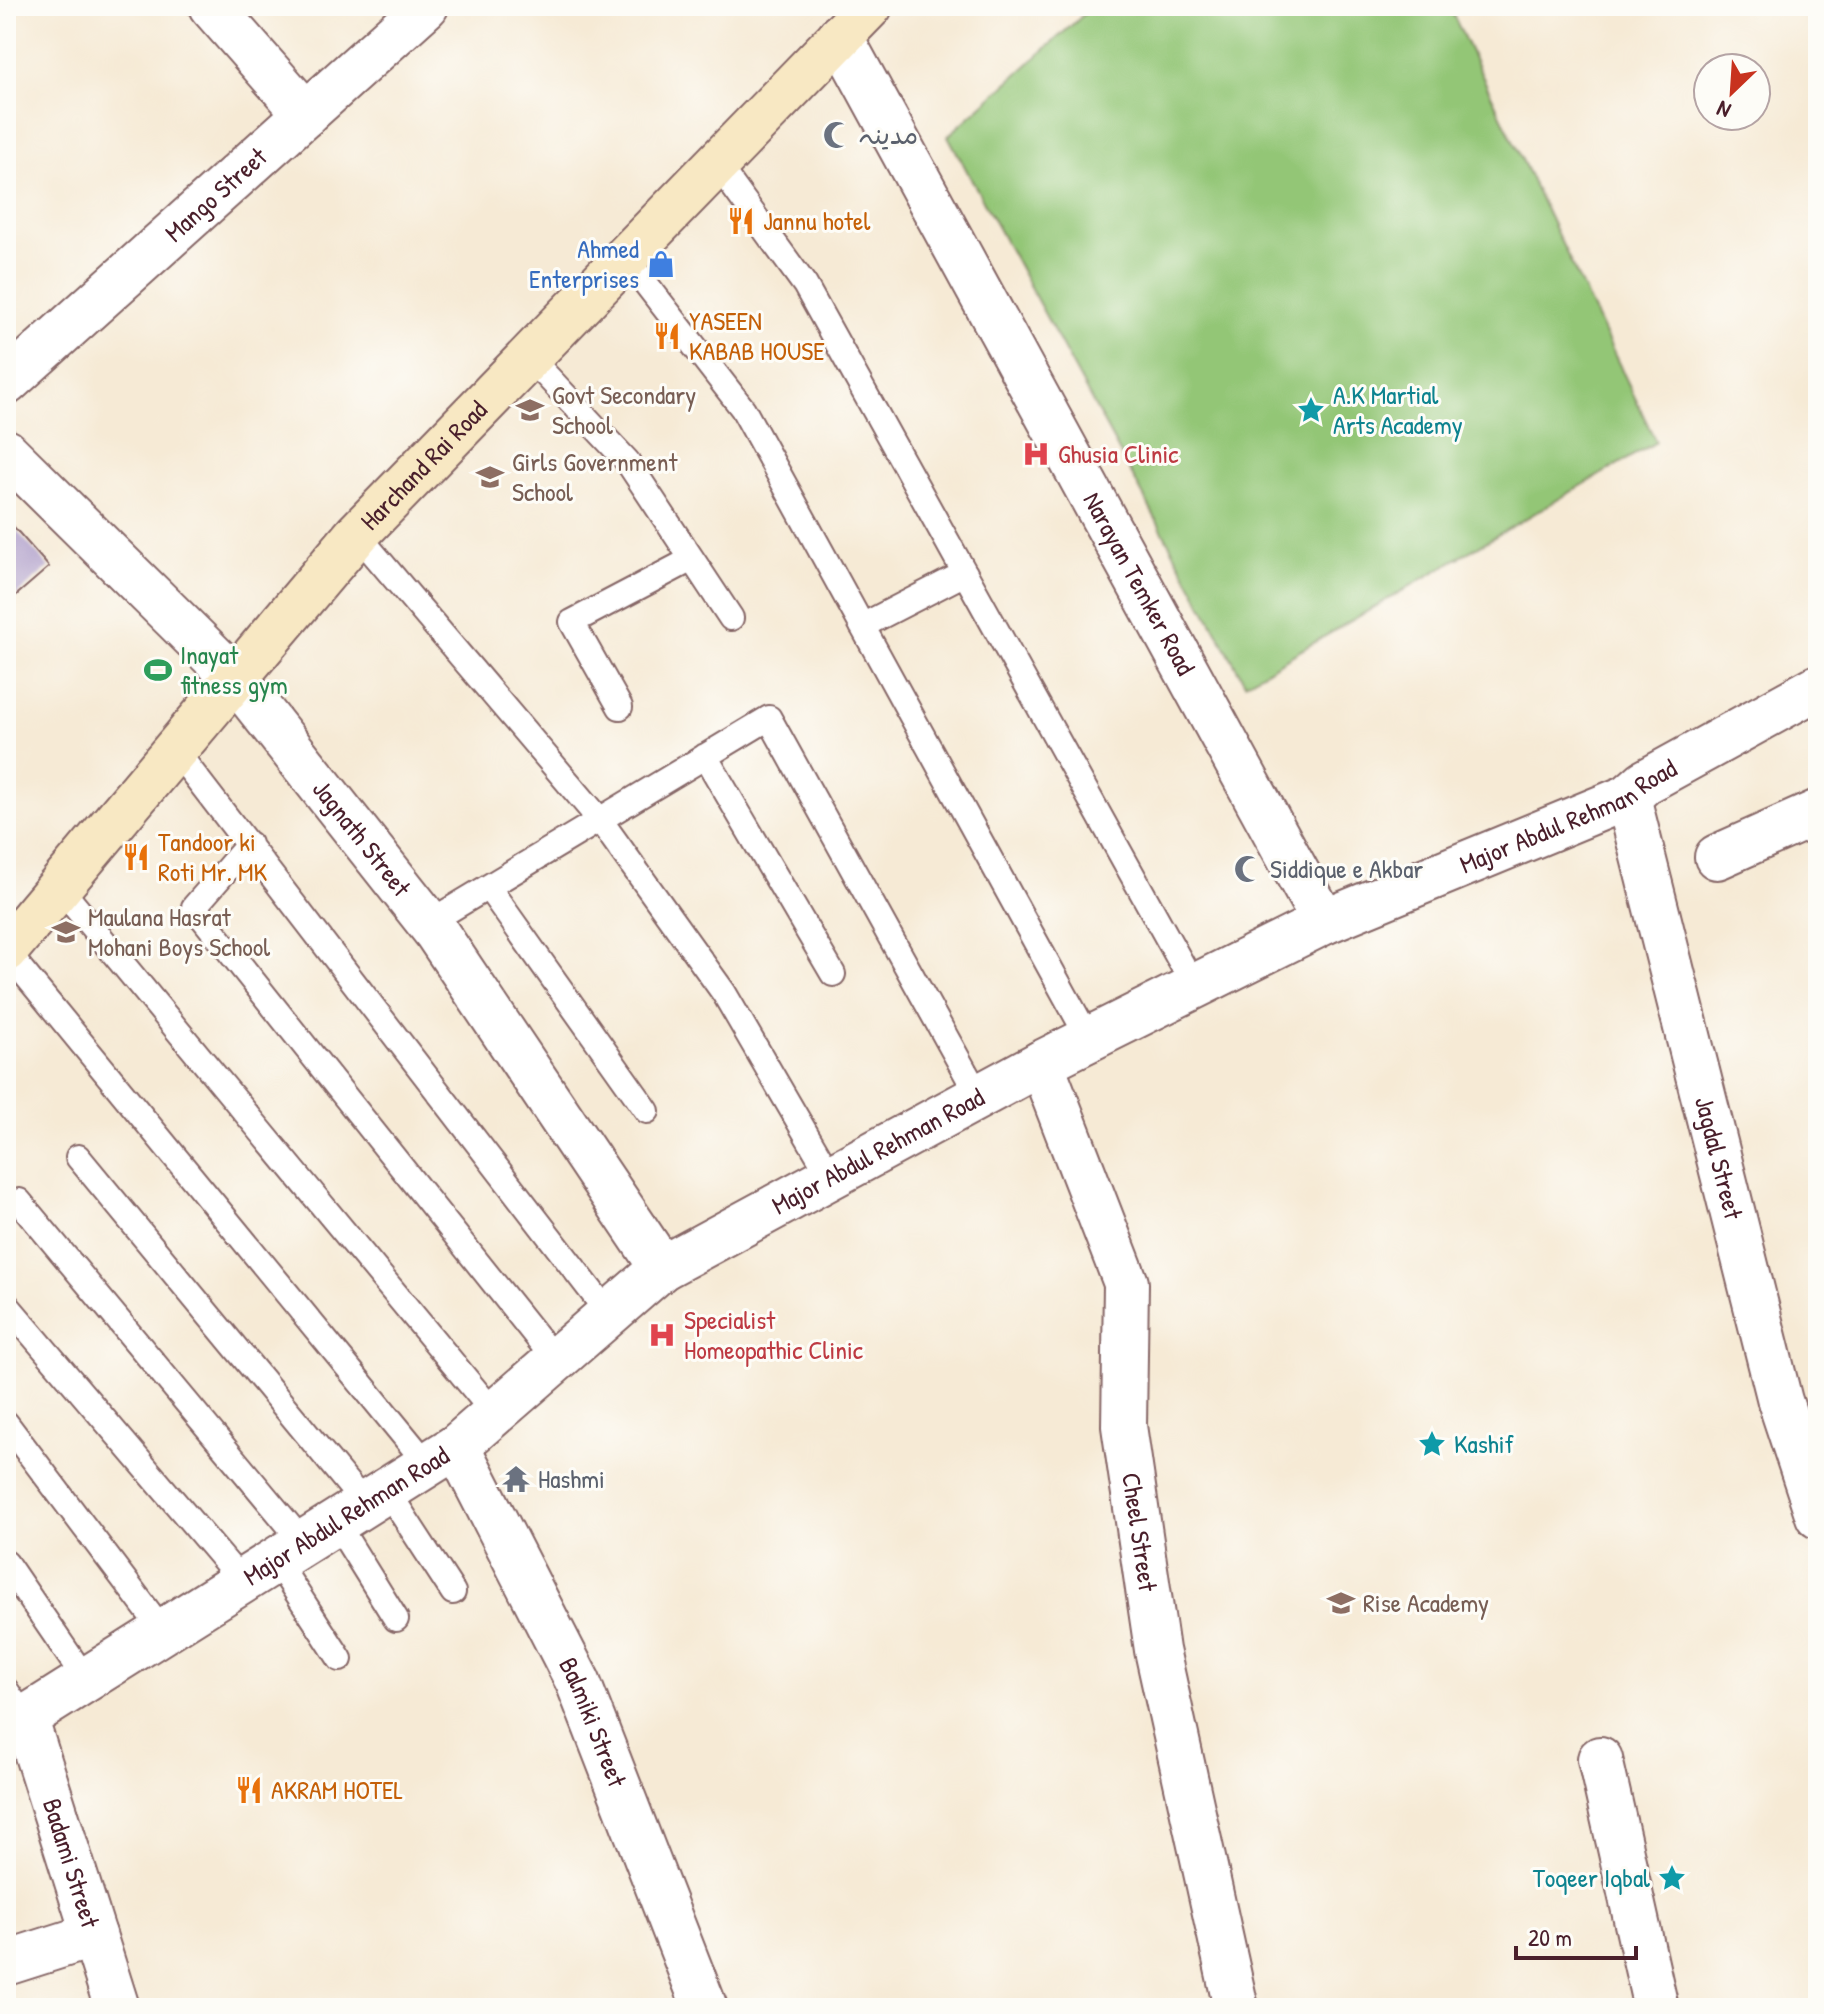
<svg xmlns="http://www.w3.org/2000/svg" width="1824" height="2014" viewBox="0 0 1824 2014" font-family="'Patrick Hand','Playpen Sans Arabic',sans-serif">
  <style>
    .green { fill: #93c676; stroke: #6e7250; stroke-width: 2 }
    .building { fill: #ad9cc9 }
    .lines { fill: none; stroke-linecap: round; stroke-linejoin: round }
    .lane-casing { stroke: #866666; stroke-width: 28 }
    .street-casing { stroke: #866666; stroke-width: 48 }
    .secondary-casing { stroke: #866666; stroke-width: 48 }
    .lane { stroke: #fff; stroke-width: 24 }
    .street { stroke: #fff; stroke-width: 44 }
    .secondary { stroke: #f8e8c3; stroke-width: 44 }
    .labels { text-anchor: middle; stroke-width: 6; stroke-linejoin: round; paint-order: stroke }
    .worship-label { font-size: 26px; fill: #5b616d; stroke: #fdfcf7; text-anchor: start }
    .street-label { font-size: 26px; fill: #4a1f2b; stroke: #fdfcf7 }
    .food-label { font-size: 26px; fill: #c56008; stroke: #fdfcf7; text-anchor: start }
    .shop-label { font-size: 26px; fill: #366cbe; stroke: #fdfcf7; text-anchor: end }
    .education-label { font-size: 26px; fill: #785e54; stroke: #fdfcf7; text-anchor: start }
    .culture-label { font-size: 26px; fill: #0d838f; stroke: #fdfcf7; text-anchor: start }
    .health-label { font-size: 26px; fill: #be3a42; stroke: #fdfcf7; text-anchor: start }
    .leisure-label { font-size: 26px; fill: #27864d; stroke: #fdfcf7; text-anchor: start }
  </style>
  <rect width="100%" height="100%" fill="#fdfcf7"/>
  <filter id="ink" filterUnits="userSpaceOnUse"><feTurbulence type="fractalNoise" baseFrequency=".0125" numOctaves="2"/><feDisplacementMap in="SourceGraphic" scale="16" xChannelSelector="R" yChannelSelector="G"/><feConvolveMatrix kernelMatrix="1 2 1 2 8 2 1 2 1" color-interpolation-filters="sRGB"/></filter>
  <filter id="wash" filterUnits="userSpaceOnUse"><feTurbulence type="fractalNoise" baseFrequency=".006" numOctaves="4" result="noise"/><feDisplacementMap in="SourceGraphic" scale="32" xChannelSelector="R" yChannelSelector="G"/><feGaussianBlur stdDeviation="1.8" result="paint"/><feColorMatrix in="noise" values="0 0 0 0 0 0 0 0 0 0 0 0 0 0 0 0 0 1.4 0 .05"/><feComposite in="paint" operator="in"/></filter>
  <g filter="url(#wash)">
    <rect width="100%" height="100%" fill="#f6ead5"/>
    <!-- green -->
    <path class="green" d="M 1093,6 L 1449,6 L 1656,442 L 1245,683 L 948,136 Z"/>
    <g id="blocks">
      <!-- building -->
      <path class="building" d="M 6,518 L 49,567 L 6,604 Z"/>
    </g>
  </g>
  <g filter="url(#ink)">
    <use href="#blocks" fill-opacity="0" stroke="#866666" stroke-width="2"/>
    <g class="lines">
      <!-- lane casing -->
      <g class="lane-casing">
        <path id="lane" d="M 717,164 L 805,285 L 1194,986
          M 626,258 L 743,409 L 1089,1039
          M 529,357 L 627,461 L 731,618
          M 357,534 L 600,820 L 724,993 L 831,1177
          M 862,626 L 965,573
          M 620,707 L 572,622 L 692,559
          M 175,750 L 609,1314
          M 705,756 L 833,974
          M 249,844 L 194,907 L 556,1361
          M 59,887 L 494,1413
          M 488,887 L 647,1111
          M 428,923 L 769,718 L 979,1097
          M 6,951 L 427,1464
          M 78,1157 L 364,1503
          M 19,1201 L 302,1541
          M 6,1304 L 241,1580
          M 6,1423 L 163,1631
          M 386,1489 L 453,1592
          M 335,1521 L 396,1619
          M 275,1559 L 340,1659
          M 6,1563 L 86,1680
          M 6,1690 L 26,1720"/>
      </g>
      <!-- street casing -->
      <g class="street-casing">
        <g id="street">
          <path d="M 211,6 L 306,114"/>
          <path id="s1" d="M 840,36 L 1324,922"/>
          <path id="s2" d="M 6,383 L 426,6"/>
          <path id="s3" d="M 6,452 L 235,678 L 436,932 L 662,1268"/>
          <path id="s4" d="M 1628,797 L 1780,1401 L 1818,1516"/>
          <path d="M 1717,857 L 1818,812"/>
          <path id="s5" d="M 1041,1063 L 1126,1283 L 1124,1426 L 1157,1650 L 1236,2008"/>
          <path id="s6" d="M 457,1446 L 578,1682 L 705,2008"/>
          <path id="s7" d="M 26,1720 L 117,2008"/>
          <path id="s8" d="M 6,1730 L 457,1446 L 662,1268 L 1041,1063 L 1324,922 L 1628,797 L 1645,782 L 1818,687"/>
          <path d="M 1600,1759 L 1656,2008"/>
          <path d="M 6,1963 L 94,1935"/>
        </g>
      </g>
      <!-- secondary casing -->
      <g class="secondary-casing">
        <g id="secondary">
          <path id="s9" d="M 6,950 L 357,534 L 870,6"/>
        </g>
      </g>
      <!-- lane -->
      <use href="#lane" class="lane"/>
      <!-- street -->
      <use href="#street" class="street"/>
      <!-- secondary -->
      <use href="#secondary" class="secondary"/>
    </g>
  </g>
  <!-- icons -->
  <defs>
    <g id="mosque-bare" transform="scale(2.16)"><path d="M3.5-4.9A6 6 0 1 0 3.5 4.9A5 5 0 1 1 3.5-4.9Z" fill="#6b7280" stroke="#fdfcf7" stroke-width="2.5" paint-order="stroke"/></g>
    <g id="restaurant-bare" transform="scale(2.16)"><path d="M-5-6h1v4h1v-4h1v4h1v-4h1v5L-1.5 .5V6h-2V.5L-5-1ZM5-6V6H3V1.5H1.5Q1.5-4 5-6Z" fill="#e8710a" stroke="#fdfcf7" stroke-width="2.5" paint-order="stroke"/></g>
    <g id="shop-bare" transform="scale(2.16)"><path d="M-5-2.5h2.3a2.7 3.5 0 0 1 5.4 0H5L5.5 6h-11ZM-1.5-2.5h3a1.5 2.3 0 0 0-3 0Z" fill="#3f7fe0" stroke="#fdfcf7" stroke-width="2.5" paint-order="stroke"/></g>
    <g id="school-bare" transform="scale(2.16)"><path d="M0-5L7-2L0 1L-7-2ZM-4 1L0 2.5L4 1V4Q0 6-4 4Z" fill="#8d6e63" stroke="#fdfcf7" stroke-width="2.5" paint-order="stroke"/></g>
    <g id="sight-bare" transform="scale(2.16)"><path d="M0-6L1.8-2.2L6-1.7L2.9 1.2L3.7 5.4L0 3.3L-3.7 5.4L-2.9 1.2L-6-1.7L-1.8-2.2Z" fill="#0f9aa8" stroke="#fdfcf7" stroke-width="2.5" paint-order="stroke"/></g>
    <g id="hospital-bare" transform="scale(2.16)"><path d="M-5-5h3v3.5h4V-5h3V5h-3V1.5h-4V5h-3Z" fill="#e0444e" stroke="#fdfcf7" stroke-width="2.5" paint-order="stroke"/></g>
    <g id="stadium-bare" transform="scale(2.16)"><path d="M0-5a6.5 5 0 1 0 0 10a6.5 5 0 1 0 0-10ZM-3.5-1.8h7v3.6h-7Z" fill="#2e9e5b" stroke="#fdfcf7" stroke-width="2.5" paint-order="stroke"/></g>
    <g id="temple-bare" transform="scale(2.16)"><path d="M0-6L5-2H3V0L6.5 2.5H4V6H1.5V3h-3V6H-4V2.5H-6.5L-3 0V-2H-5Z" fill="#6b7280" stroke="#fdfcf7" stroke-width="2.5" paint-order="stroke"/></g>
  </defs>
  <g fill-rule="evenodd">
    <use href="#mosque-bare" x="837" y="135"/>
    <use href="#restaurant-bare" x="741" y="221"/>
    <use href="#shop-bare" x="661" y="264"/>
    <use href="#restaurant-bare" x="667" y="336"/>
    <use href="#school-bare" x="530" y="410"/>
    <use href="#sight-bare" x="1311" y="410"/>
    <use href="#hospital-bare" x="1036" y="454"/>
    <use href="#school-bare" x="490" y="477"/>
    <use href="#stadium-bare" x="158" y="670"/>
    <use href="#restaurant-bare" x="136" y="857"/>
    <use href="#mosque-bare" x="1248" y="869"/>
    <use href="#school-bare" x="66" y="932"/>
    <use href="#hospital-bare" x="662" y="1335"/>
    <use href="#sight-bare" x="1432" y="1444"/>
    <use href="#temple-bare" x="516" y="1479"/>
    <use href="#school-bare" x="1341" y="1603"/>
    <use href="#restaurant-bare" x="249" y="1790"/>
    <use href="#sight-bare" x="1672" y="1878"/>
  </g>
  <g class="labels">
    <!-- worship labels -->
    <g class="worship-label">
      <text x="859" y="144">مدینہ</text>
      <text x="1270" y="878">Siddique e Akbar</text>
      <text x="538" y="1488">Hashmi</text>
    </g>
    <!-- street labels -->
    <g class="street-label">
      <text dy="9" stroke="none"><textPath href="#s2" startOffset="282">Mango Street</textPath></text>
      <text dy="9" stroke="none"><textPath href="#s9" startOffset="640">Harchand Rai Road</textPath></text>
      <text dy="9" stroke="none"><textPath href="#s1" startOffset="624">Narayan Temker Road</textPath></text>
      <text dy="9" stroke="none"><textPath href="#s8" startOffset="1818">Major Abdul Rehman Road</textPath></text>
      <text dy="9" stroke="none"><textPath href="#s3" startOffset="526">Jagnath Street</textPath></text>
      <text dy="9" stroke="none"><textPath href="#s8" startOffset="1050">Major Abdul Rehman Road</textPath></text>
      <text dy="9" stroke="none"><textPath href="#s4" startOffset="372">Jagdal Street</textPath></text>
      <text dy="9" stroke="none"><textPath href="#s8" startOffset="402">Major Abdul Rehman Road</textPath></text>
      <text dy="9" stroke="none"><textPath href="#s5" startOffset="486">Cheel Street</textPath></text>
      <text dy="9" stroke="none"><textPath href="#s6" startOffset="308">Balmiki Street</textPath></text>
      <text dy="9" stroke="none"><textPath href="#s7" startOffset="150">Badami Street</textPath></text>
    </g>
    <!-- food labels -->
    <g class="food-label">
      <text x="763" y="230">Jannu hotel</text>
      <text x="689" y="330">YASEEN<tspan x="689" dy="30">KABAB HOUSE</tspan></text>
      <text x="158" y="851">Tandoor ki<tspan x="158" dy="30">Roti Mr. MK</tspan></text>
      <text x="271" y="1799">AKRAM HOTEL</text>
    </g>
    <!-- shop labels -->
    <g class="shop-label">
      <text x="639" y="258">Ahmed<tspan x="639" dy="30">Enterprises</tspan></text>
    </g>
    <!-- education labels -->
    <g class="education-label">
      <text x="552" y="404">Govt Secondary<tspan x="552" dy="30">School</tspan></text>
      <text x="512" y="471">Girls Government<tspan x="512" dy="30">School</tspan></text>
      <text x="88" y="926">Maulana Hasrat<tspan x="88" dy="30">Mohani Boys School</tspan></text>
      <text x="1363" y="1612">Rise Academy</text>
    </g>
    <!-- culture labels -->
    <g class="culture-label">
      <text x="1333" y="404">A.K Martial<tspan x="1333" dy="30">Arts Academy</tspan></text>
      <text x="1454" y="1453">Kashif</text>
      <text x="1650" y="1887" text-anchor="end">Toqeer Iqbal</text>
    </g>
    <!-- health labels -->
    <g class="health-label">
      <text x="1058" y="463">Ghusia Clinic</text>
      <text x="684" y="1329">Specialist<tspan x="684" dy="30">Homeopathic Clinic</tspan></text>
    </g>
    <!-- leisure labels -->
    <g class="leisure-label">
      <text x="180" y="664">Inayat<tspan x="180" dy="30">fitness gym</tspan></text>
    </g>
  </g>
  <!-- margin -->
  <rect width="1824" height="2014" fill="none" stroke="#fdfcf7" stroke-width="32"/>
  <!-- north arrow -->
  <g transform="translate(1732 92) rotate(205)"><circle r="38" fill="#fdfcf7" stroke="#b5a4a5" stroke-width="2"/>
  <path d="M0-6L14 30L0 20L-14 30Z" fill="#c8321e"/>
  <text y="-12" font-size="22" font-weight="bold" text-anchor="middle" fill="#4a1f2b">N</text>
  </g>
  <!-- scale -->
  <path d="M1516 1946v12h120v-12" fill="none" stroke="#4a1f2b" stroke-width="4"/>
  <text x="1528" y="1946" font-size="24" fill="#4a1f2b" stroke="#fdfcf7" stroke-width="6" paint-order="stroke">20 m</text>
</svg>
